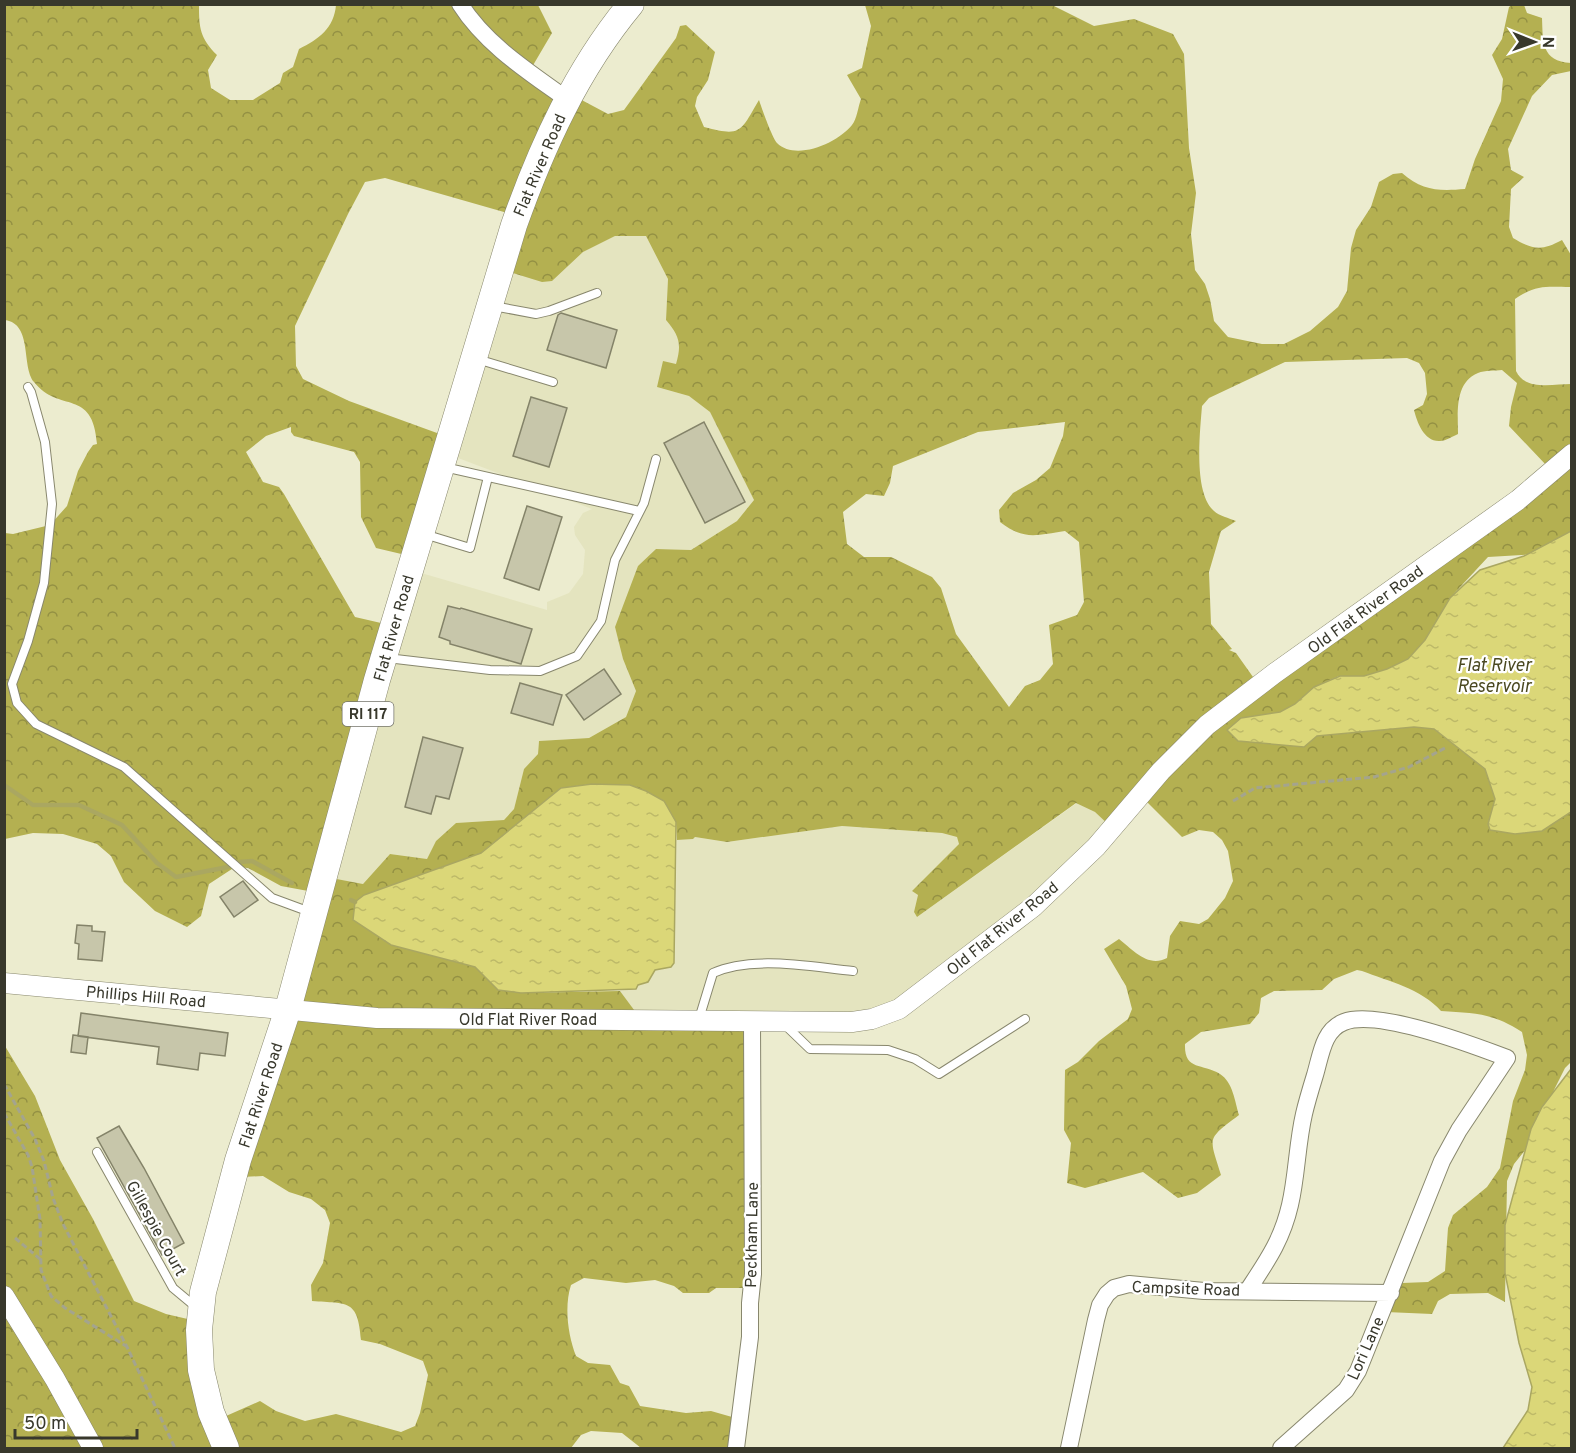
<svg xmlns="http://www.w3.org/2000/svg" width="1576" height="1453" viewBox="0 0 1576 1453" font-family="Overpass,sans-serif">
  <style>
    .built { fill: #e4e4bf }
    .forest { fill: url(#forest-crowns); fill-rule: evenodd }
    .water { fill: url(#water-ripples); stroke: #aaa761; stroke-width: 1.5 }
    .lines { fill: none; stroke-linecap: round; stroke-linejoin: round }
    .stream { stroke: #aaa761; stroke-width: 4.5 }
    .building { fill: #c7c6aa; stroke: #848369; stroke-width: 1.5 }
    .service-casing { stroke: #88876d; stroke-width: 10 }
    .minor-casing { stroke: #88876d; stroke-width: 18 }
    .tertiary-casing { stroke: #88876d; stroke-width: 21 }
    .primary-casing { stroke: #88876d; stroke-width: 27 }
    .path { stroke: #a4a48e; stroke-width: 3; stroke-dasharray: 6 3; stroke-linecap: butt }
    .service { stroke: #fff; stroke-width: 8 }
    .minor { stroke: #fff; stroke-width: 16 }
    .tertiary { stroke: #fff; stroke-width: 20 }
    .primary { stroke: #fff; stroke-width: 26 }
    .labels { text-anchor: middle; stroke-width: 4.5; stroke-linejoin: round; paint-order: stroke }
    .shield { fill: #fff; stroke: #74746b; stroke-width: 1.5 }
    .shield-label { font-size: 15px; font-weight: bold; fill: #38382c }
    .street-label { font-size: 16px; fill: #38382c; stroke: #fff }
    .water-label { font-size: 18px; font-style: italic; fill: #4b4921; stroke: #fff }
  </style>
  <defs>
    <pattern id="forest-crowns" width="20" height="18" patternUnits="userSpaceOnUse" patternTransform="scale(1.5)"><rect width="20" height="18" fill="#b4b051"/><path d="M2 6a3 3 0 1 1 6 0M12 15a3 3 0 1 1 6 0" fill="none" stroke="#939043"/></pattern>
    <pattern id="water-ripples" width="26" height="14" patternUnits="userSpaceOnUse" patternTransform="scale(1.5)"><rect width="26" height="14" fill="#dbd778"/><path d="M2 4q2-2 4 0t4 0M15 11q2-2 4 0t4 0" fill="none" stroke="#bdb968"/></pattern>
  </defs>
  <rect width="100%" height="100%" fill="#ececcf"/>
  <!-- built -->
  <path class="built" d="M 615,236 L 646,236 L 668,279 L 666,320 L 678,334 L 679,356 L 676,364 L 657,387 L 689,396 L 710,412 L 754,500 L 737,521 L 691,550 L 656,549 L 615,627 L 623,659 L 636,691 L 626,717 L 589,738 L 539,741 L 538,754 L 524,769 L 514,809 L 504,820 L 456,823 L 436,841 L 427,859 L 390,854 L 363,884 L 325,877 L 411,570 L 547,610 L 547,602 L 569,593 L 583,574 L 585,550 L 575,535 L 574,527 L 583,513 L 592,509 L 445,453 L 503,271 L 552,281 L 583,252 Z
    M 1077,803 L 1095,812 L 1112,828 L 1035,909 L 862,1022 L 640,1019 L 620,991 L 636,989 L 638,985 L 648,982 L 655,970 L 671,968 L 674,963 L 677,840 L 692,839 L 695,837 L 727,842 L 842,826 L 942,833 L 957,837 L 959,844 L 912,891 L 918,895 L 914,912 L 917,917 Z"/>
  <!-- forest -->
  <path class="forest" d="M 5,5 L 199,5 C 199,28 200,38 217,55 L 208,70 L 211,88 L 230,100 L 253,100 L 280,83 L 283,73 L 293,67 L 299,49 C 319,39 334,28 336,5 L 538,5 L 552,33 L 532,67 L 576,97 L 608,114 L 624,110 L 676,38 L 680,26 L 686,25 L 715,52 L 708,80 L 697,97 L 695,106 L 704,127 C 742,137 740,132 759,100 C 762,109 772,137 777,143 C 796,162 839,142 852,125 C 857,119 858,107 861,99 L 847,75 L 862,68 L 871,26 L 865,5 L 1052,5 L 1094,26 L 1134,19 L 1173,34 L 1184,54 L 1189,148 L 1196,193 L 1191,234 L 1195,270 L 1205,284 L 1210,299 L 1214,321 L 1228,337 L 1262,344 L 1284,344 L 1310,331 L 1338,307 L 1347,291 L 1351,248 L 1356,230 L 1371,207 L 1379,182 L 1393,174 L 1402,173 C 1422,191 1439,191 1465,189 L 1475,159 L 1501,101 L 1503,79 L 1492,55 L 1502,39 L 1509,7 L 1512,5 L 1524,5 L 1527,13 L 1542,18 C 1543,42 1541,61 1571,63 L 1571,71 L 1552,75 L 1532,96 L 1508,149 L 1511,170 L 1524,177 L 1511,189 L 1509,227 L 1513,238 C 1533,250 1542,251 1562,240 L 1571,255 L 1571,287 C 1547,287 1537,284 1515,299 L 1516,371 C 1525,391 1553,384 1571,384 L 1571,552 L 1488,557 L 1450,598 L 1425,640 L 1408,659 L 1387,669 L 1364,676 L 1339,676 L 1314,687 L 1295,704 L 1280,712 L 1241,718 L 1317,736 L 1414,727 L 1434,729 L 1485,769 L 1495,799 L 1488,824 L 1560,819 L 1571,812 L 1571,1062 L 1565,1068 L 1554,1090 L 1545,1125 L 1514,1164 L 1507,1181 L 1505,1302 L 1488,1293 L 1450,1294 L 1438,1301 L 1432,1314 L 1386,1312 L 1394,1292 L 1402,1283 L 1428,1282 L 1445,1271 L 1448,1228 L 1453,1215 L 1487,1187 L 1500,1168 L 1513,1101 L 1525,1070 L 1527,1055 L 1522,1032 C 1493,1013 1474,1013 1441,1011 C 1422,989 1388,981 1362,971 L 1357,970 L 1334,979 L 1322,990 L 1274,991 L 1261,998 L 1259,1013 L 1250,1024 L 1201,1032 L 1185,1044 C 1184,1071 1202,1063 1220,1074 C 1233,1082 1235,1102 1239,1115 C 1206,1140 1209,1136 1221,1175 L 1197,1193 L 1178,1198 L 1143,1172 L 1085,1188 L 1067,1183 L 1071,1143 L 1064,1130 L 1065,1070 L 1078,1062 L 1099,1041 L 1128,1019 L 1132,1009 L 1126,986 L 1104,949 L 1119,939 C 1133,950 1148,968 1167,958 L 1170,936 L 1180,921 L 1199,924 L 1208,919 L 1225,898 L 1233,881 L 1228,851 L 1222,840 L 1213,832 L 1199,830 L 1182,837 L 1143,798 L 1112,828 L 1095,812 L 1076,803 L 917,917 L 914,912 L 918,895 L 912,891 L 959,844 L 957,837 L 942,833 L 842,826 L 727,842 L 695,837 L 693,839 L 677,840 L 676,822 L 630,785 L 592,784 L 561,788 L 481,853 L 364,895 L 391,945 L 475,967 L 498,990 L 521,993 L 620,991 L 640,1018 L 754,1023 L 751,1288 L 716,1288 L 709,1293 L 683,1293 L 674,1286 L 655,1280 L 626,1283 L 584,1278 L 571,1285 C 564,1307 568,1335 576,1356 L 588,1363 L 610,1365 L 620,1383 L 629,1386 L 640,1406 L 686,1413 L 711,1411 L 739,1419 L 736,1448 L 641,1448 L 622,1433 L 591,1431 L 581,1435 L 571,1448 L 5,1448 L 5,1046 L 35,1096 L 60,1160 L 93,1219 L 134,1301 L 166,1314 L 192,1320 L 217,1420 L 260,1401 L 276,1411 L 305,1421 L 336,1414 L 401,1432 L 415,1426 L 420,1413 L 428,1375 L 423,1361 L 380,1344 L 361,1340 C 358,1299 348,1304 312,1301 L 311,1285 L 323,1263 L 330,1223 L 325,1210 L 311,1199 L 289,1192 L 263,1176 L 241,1177 L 319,893 L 281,886 L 248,868 L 235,867 L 209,884 L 201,916 L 187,927 L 155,911 L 124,882 L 111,856 L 97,844 L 63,834 L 33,833 L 5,839 L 5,533 L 13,534 L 50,525 L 67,506 L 78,471 L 88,452 L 93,445 L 97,444 C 93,387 59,414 34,382 C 21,366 33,324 5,320 ZM 385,178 L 518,216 L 503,270 L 542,282 L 552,281 L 583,252 L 615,236 L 646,236 L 668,279 L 666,320 C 679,335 682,344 676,364 L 663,361 L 657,387 L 689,396 L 710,412 L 754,500 L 737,521 L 691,550 L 656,549 L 638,566 L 615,627 L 623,659 L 636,691 L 626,717 L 589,738 L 539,741 L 538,754 L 524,769 L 514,809 L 504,820 L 456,823 L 436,841 L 427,859 L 390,854 L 363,884 L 326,877 L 394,626 L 355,617 L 284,494 L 279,487 L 263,482 L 246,452 L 266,436 L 291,427 L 291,432 L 294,436 L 354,452 L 360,462 L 361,517 L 376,548 L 414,557 L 448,437 L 349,401 L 303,379 L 296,366 L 295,326 L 348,214 L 365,182 ZM 1407,358 L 1419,363 L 1425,373 L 1427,394 L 1423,405 L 1414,410 C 1417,422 1424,442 1440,441 C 1446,441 1453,436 1458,434 C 1458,413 1454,383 1478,373 C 1485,370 1495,371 1502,370 L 1517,383 L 1511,407 L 1509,426 L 1547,466 L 1258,684 L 1236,653 L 1229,650 L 1232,649 L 1211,624 L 1209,572 L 1221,531 L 1236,521 C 1229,518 1219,516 1214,511 C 1193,493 1200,432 1202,406 L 1209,398 L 1285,362 ZM 1065,422 L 1063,436 L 1050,468 L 1036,480 L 1013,493 L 999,510 L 1000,522 C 1024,541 1037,535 1065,531 L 1079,542 L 1084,602 L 1077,615 L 1049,625 L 1053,664 L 1040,680 L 1025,686 L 1009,707 L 956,634 L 941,588 L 932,577 L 891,557 L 864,557 L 847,544 L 843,512 L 866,494 L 884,496 L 890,483 L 893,466 L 978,432 Z"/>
  <!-- water -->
  <path class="water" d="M 1571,531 L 1571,812 L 1542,831 L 1515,834 L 1490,830 L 1488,824 L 1495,799 L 1485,769 L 1434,729 L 1414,727 L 1317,736 L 1304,747 L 1238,741 L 1227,730 L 1241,718 L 1280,712 L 1295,704 L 1314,687 L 1340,676 L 1364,676 L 1387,669 L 1408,659 L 1425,640 L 1450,598 L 1480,570 L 1524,556 Z
    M 592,784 L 630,785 L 646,791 L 664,801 L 676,822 L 674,963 L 671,967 L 655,970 L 648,982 L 638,985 L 636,989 L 521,993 L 498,990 L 475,967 L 391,945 L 353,920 L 355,902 L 364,895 L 481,853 L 561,788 Z
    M 1571,1069 L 1571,1448 L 1503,1448 L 1528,1410 L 1532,1387 L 1519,1343 L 1505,1273 L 1505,1225 L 1531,1129 L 1542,1107 Z"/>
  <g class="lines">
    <!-- stream -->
    <path class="stream" d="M 4,785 L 33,805 L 79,805 L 122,825 L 157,863 L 176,877 L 228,867
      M 239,862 L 252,861 L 292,883
      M 351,900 L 355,902"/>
  </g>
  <!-- building -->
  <path class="building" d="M 561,313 L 617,330 L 606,368 L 547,350 L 558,315 Z
    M 531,397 L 567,408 L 549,467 L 513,456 Z
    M 704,422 L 745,502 L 705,523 L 664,443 Z
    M 527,506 L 562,517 L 539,590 L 504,578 Z
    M 448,606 L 460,609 L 461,608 L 532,629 L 521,664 L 450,644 L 450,641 L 439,637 Z
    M 604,669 L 621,694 L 584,720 L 566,695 Z
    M 520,683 L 562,695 L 553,725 L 511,713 Z
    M 423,737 L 463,748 L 449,799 L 436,796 L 431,814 L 405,807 Z
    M 243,881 L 258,900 L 234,917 L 220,897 Z
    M 77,925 L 92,926 L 92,931 L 105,932 L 102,961 L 78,959 L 79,944 L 75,943 Z
    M 81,1013 L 228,1033 L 225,1056 L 200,1053 L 198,1070 L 157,1064 L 159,1047 L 78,1036 Z
    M 73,1035 L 88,1037 L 86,1054 L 71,1052 Z
    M 119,1126 L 144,1168 L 184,1243 L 162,1255 L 97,1138 Z"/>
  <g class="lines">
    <!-- service casing -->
    <g class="service-casing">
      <path id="service" d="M 493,306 L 536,314 L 549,311 L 597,293
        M 477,359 L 553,382
        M 28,387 L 31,392 L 45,442 L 52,504 L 44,583 L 28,641 L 12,684 L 17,703 L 36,724 L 124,767 L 272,898 L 310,912
        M 444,467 L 639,511
        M 424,534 L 470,548 L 488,477
        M 387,658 L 490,670 L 540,671 L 577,656 L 601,621 L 615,560 L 644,503 L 656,459
        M 699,1019 L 713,973 C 752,955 811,967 853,971
        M 784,1024 L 810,1049 L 888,1050 L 915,1059 L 939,1074 L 1025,1019
        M 97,1152 L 173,1288 L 197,1308"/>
    </g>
    <!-- minor casing -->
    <g class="minor-casing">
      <path id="minor" d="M 460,4 C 486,45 529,72 568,100
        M 1248,1290 C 1267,1261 1282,1240 1290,1205 C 1297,1175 1297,1144 1304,1114 C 1307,1101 1311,1088 1315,1075 C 1321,1055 1323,1030 1344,1022 C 1377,1009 1473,1045 1507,1058 L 1459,1130 L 1442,1161 L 1358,1371 L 1346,1390 L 1281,1448
        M 736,1448 L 750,1337 L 750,1303 L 753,1274 L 752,1020
        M 1069,1448 L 1096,1320 L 1100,1305 L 1107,1294 L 1114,1288 L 1129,1284 L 1204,1291 L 1391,1293"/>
    </g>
    <!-- tertiary casing -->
    <g class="tertiary-casing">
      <path id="tertiary" d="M 4,983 L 377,1018 L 852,1022 L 872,1019 L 899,1009 L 1033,907 L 1096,847 L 1161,771 L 1207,725 L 1275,673 L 1518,500 L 1572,454
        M 4,1296 L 55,1379 L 93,1448"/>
    </g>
    <!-- primary casing -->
    <g class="primary-casing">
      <path id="primary" d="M 226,1448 L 211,1412 L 201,1370 L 199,1330 L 203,1292 L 238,1160 L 288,1009 L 377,680 L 514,225 C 542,146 577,69 631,4"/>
    </g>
    <!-- path -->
    <path class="path" d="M 1233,801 L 1255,788 L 1374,777 L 1409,767 L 1445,748
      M 4,1084 L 35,1139 L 44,1161 L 53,1198 L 63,1224 L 127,1347 L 175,1448
      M 4,1113 L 28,1155 L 32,1167 L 40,1219 L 41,1270 L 51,1296 L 65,1308 L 126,1346
      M 15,1238 L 40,1259"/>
    <!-- service -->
    <use href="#service" class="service"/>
    <!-- minor -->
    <use href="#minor" class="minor"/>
    <!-- tertiary -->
    <use href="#tertiary" class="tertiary"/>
    <!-- primary -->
    <use href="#primary" class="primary"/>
  </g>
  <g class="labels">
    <!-- shield labels -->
    <rect class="shield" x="342.5" y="702" width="51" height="24" rx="4.5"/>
    <g class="shield-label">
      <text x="368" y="719">RI 117</text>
    </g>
    <!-- street labels -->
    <g class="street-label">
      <text transform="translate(539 165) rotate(-67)" y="6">Flat River Road</text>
      <text transform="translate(1365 609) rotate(-36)" y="6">Old Flat River Road</text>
      <text transform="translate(393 628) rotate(-74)" y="6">Flat River Road</text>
      <text transform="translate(1002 928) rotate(-39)" y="6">Old Flat River Road</text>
      <text transform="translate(146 996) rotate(5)" y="6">Phillips Hill Road</text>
      <text x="528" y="1025">Old Flat River Road</text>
      <text transform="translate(260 1095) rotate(-72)" y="6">Flat River Road</text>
      <text transform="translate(157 1228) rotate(61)" y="6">Gillespie Court</text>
      <text transform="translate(751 1235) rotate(-89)" y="6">Peckham Lane</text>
      <text transform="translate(1186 1288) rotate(2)" y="6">Campsite Road</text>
      <text transform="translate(1365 1348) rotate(-66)" y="6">Lori Lane</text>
    </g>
    <!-- water labels -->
    <g class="water-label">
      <text x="1494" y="671">Flat River<tspan x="1494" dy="21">Reservoir</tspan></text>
    </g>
  </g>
  <!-- border -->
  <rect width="1576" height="1453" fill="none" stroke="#38382c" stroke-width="12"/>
  <!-- north arrow -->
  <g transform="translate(1534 42) rotate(91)" stroke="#ffffff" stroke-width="4.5" paint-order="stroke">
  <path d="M0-4.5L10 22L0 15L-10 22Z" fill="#38382c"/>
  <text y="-9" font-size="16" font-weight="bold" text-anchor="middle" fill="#38382c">N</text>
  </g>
  <!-- scale -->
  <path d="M15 1429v9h122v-9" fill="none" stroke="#38382c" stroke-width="3"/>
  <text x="24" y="1429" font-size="18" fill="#38382c" stroke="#ffffff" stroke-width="4.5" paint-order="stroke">50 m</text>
</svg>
